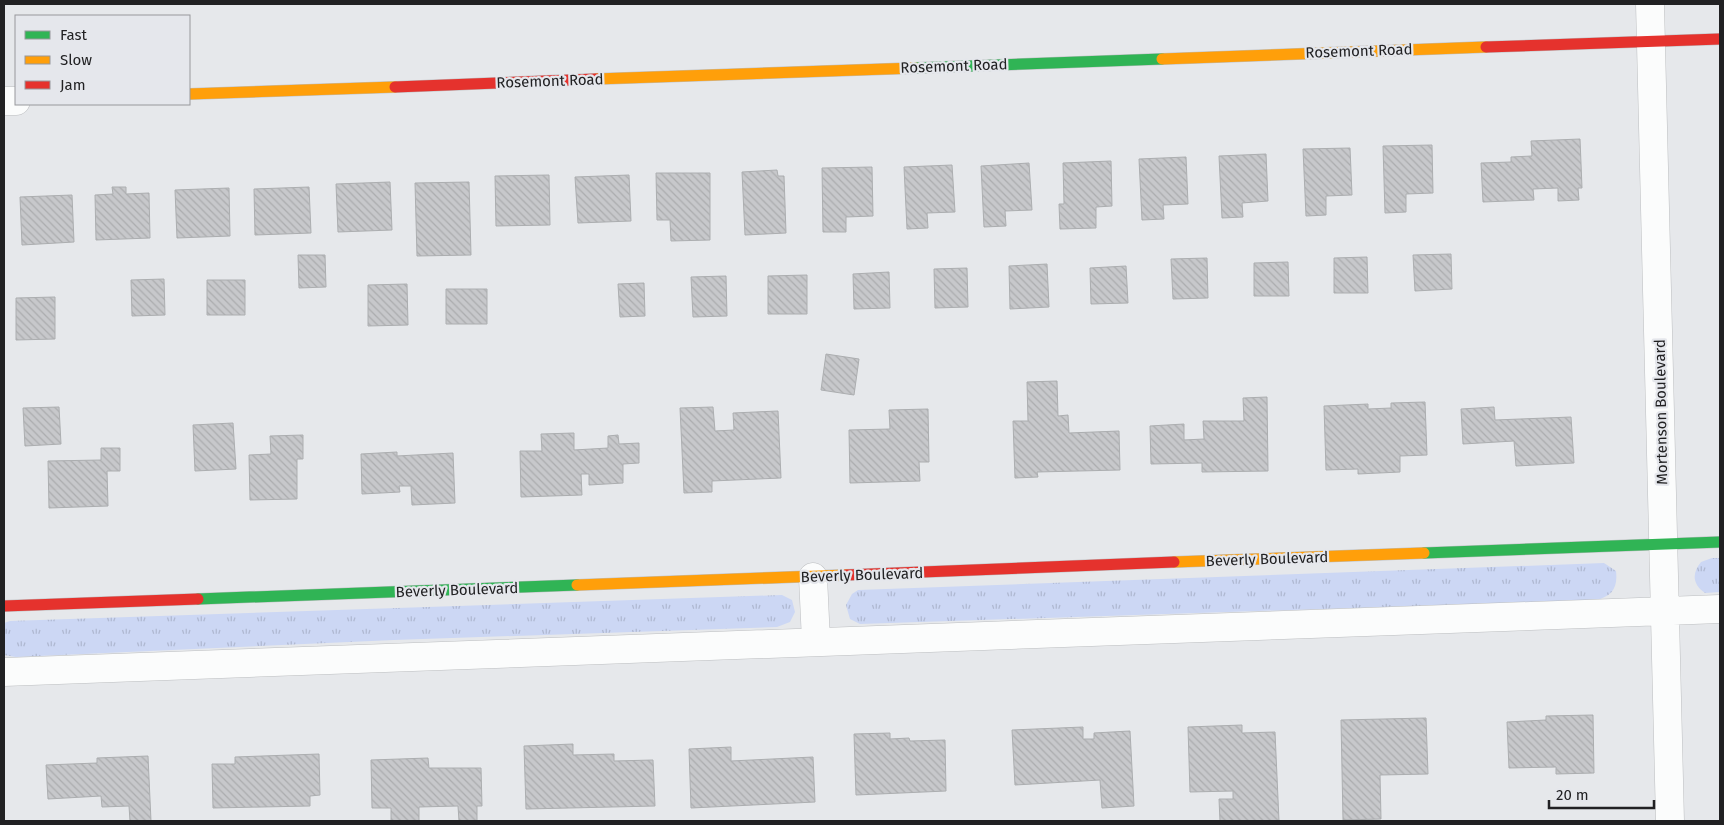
<svg xmlns="http://www.w3.org/2000/svg" width="1724" height="825" viewBox="0 0 1724 825" font-family="'Fira Sans',sans-serif">
  <style>
    .grass { fill: url(#grass-tufts) }
    .building { fill: url(#building-back-hatch); stroke: #acaeb0 }
    .lines { fill: none; stroke-linecap: round; stroke-linejoin: round }
    .street-casing { stroke: #bcbec0; stroke-width: 29 }
    .fast-casing { stroke: #bcbec0; stroke-width: 12 }
    .slow-casing { stroke: #bcbec0; stroke-width: 12 }
    .jam-casing { stroke: #bcbec0; stroke-width: 12 }
    .street { stroke: #fbfcfc; stroke-width: 28 }
    .fast { stroke: #30b455; stroke-width: 11 }
    .slow { stroke: #ff9f0a; stroke-width: 11 }
    .jam { stroke: #e5322d; stroke-width: 11 }
    .labels { text-anchor: middle; stroke-width: 4.5; stroke-linejoin: round; paint-order: stroke }
    .street-label { font-size: 15px; fill: #212123; stroke: #e5e7ec }
  </style>
  <defs>
    <pattern id="grass-tufts" width="24" height="20" patternUnits="userSpaceOnUse" patternTransform="scale(1.25)"><rect width="24" height="20" fill="#ccd7f4"/><path d="M3 7l-1-3M5 7V3M7 7l1-3M15 17l-1-3M17 17v-4M19 17l1-3" fill="none" stroke="#afb8d1"/></pattern>
    <pattern id="building-back-hatch" width="6" height="6" patternUnits="userSpaceOnUse" patternTransform="scale(1.25)"><rect width="6" height="6" fill="#c7c8cb"/><path d="M-1 5l2 2M0 0l6 6M5-1l2 2" fill="none" stroke="#abacae"/></pattern>
  </defs>
  <rect width="100%" height="100%" fill="#e6e8eb"/>
  <!-- grass -->
  <path class="grass" d="M 1712,558 L 1720,558 L 1720,592 L 1705,593 C 1692,584 1692,573 1701,562 Z
    M 1604,563 L 1616,571 C 1618,588 1612,596 1596,600 L 860,624 L 850,619 L 846,605 L 852,594 L 858,590 Z
    M 782,595 L 792,600 L 795,612 L 790,622 L 777,627 L 394,640 L 16,657 L 4,655 L 4,623 L 10,621 Z"/>
  <!-- building -->
  <path class="building" d="M 1580,139 L 1582,188 L 1578,188 L 1579,200 L 1558,201 L 1558,188 L 1533,189 L 1534,200 L 1483,202 L 1481,163 L 1511,162 L 1511,157 L 1532,156 L 1531,141 Z
    M 1432,145 L 1433,193 L 1406,194 L 1406,212 L 1385,213 L 1383,146 Z
    M 1350,148 L 1352,195 L 1326,196 L 1326,215 L 1306,216 L 1303,149 Z
    M 1266,154 L 1268,201 L 1242,203 L 1243,217 L 1222,218 L 1219,156 Z
    M 1186,157 L 1188,204 L 1163,205 L 1164,219 L 1142,220 L 1139,159 Z
    M 1111,161 L 1112,206 L 1096,207 L 1096,228 L 1060,229 L 1059,204 L 1064,204 L 1063,163 Z
    M 1029,163 L 1032,210 L 1005,211 L 1006,226 L 984,227 L 981,166 Z
    M 952,165 L 955,212 L 927,213 L 928,228 L 907,229 L 904,167 Z
    M 872,167 L 873,216 L 846,217 L 846,232 L 823,232 L 822,168 Z
    M 777,170 L 778,176 L 784,176 L 786,233 L 745,235 L 742,172 Z
    M 656,173 L 710,173 L 710,240 L 671,241 L 670,220 L 657,220 Z
    M 549,175 L 550,225 L 496,226 L 495,176 Z
    M 629,175 L 631,221 L 578,223 L 575,177 Z
    M 390,182 L 392,230 L 338,232 L 336,184 Z
    M 469,182 L 471,255 L 417,256 L 415,183 Z
    M 112,187 L 126,187 L 126,194 L 149,193 L 150,238 L 96,240 L 95,195 L 113,194 Z
    M 309,187 L 311,233 L 255,235 L 254,189 Z
    M 229,188 L 230,236 L 177,238 L 175,190 Z
    M 72,195 L 74,242 L 22,245 L 20,197 Z
    M 1451,254 L 1452,289 L 1415,291 L 1413,255 Z
    M 298,255 L 325,255 L 326,287 L 299,288 Z
    M 1367,257 L 1368,293 L 1334,293 L 1334,258 Z
    M 1207,258 L 1208,298 L 1173,299 L 1171,259 Z
    M 1288,262 L 1289,296 L 1254,296 L 1254,263 Z
    M 1047,264 L 1049,307 L 1010,309 L 1009,266 Z
    M 1126,266 L 1128,303 L 1091,304 L 1090,268 Z
    M 967,268 L 968,307 L 935,308 L 934,269 Z
    M 889,272 L 890,308 L 854,309 L 853,274 Z
    M 807,275 L 807,314 L 768,314 L 768,276 Z
    M 726,276 L 727,316 L 693,317 L 691,277 Z
    M 164,279 L 165,315 L 132,316 L 131,280 Z
    M 207,280 L 245,280 L 245,315 L 207,315 Z
    M 644,283 L 645,316 L 620,317 L 618,284 Z
    M 407,284 L 408,325 L 368,326 L 368,285 Z
    M 446,289 L 487,289 L 487,324 L 446,324 Z
    M 55,297 L 55,339 L 16,340 L 16,298 Z
    M 826,354 L 859,359 L 854,395 L 821,390 Z
    M 1057,381 L 1058,416 L 1068,415 L 1069,433 L 1119,431 L 1120,470 L 1037,472 L 1038,477 L 1015,478 L 1013,421 L 1028,421 L 1027,382 Z
    M 1267,397 L 1268,471 L 1202,472 L 1202,463 L 1151,464 L 1150,426 L 1184,424 L 1184,440 L 1204,439 L 1203,421 L 1244,421 L 1243,398 Z
    M 1425,402 L 1427,455 L 1400,456 L 1400,472 L 1358,474 L 1358,469 L 1326,470 L 1324,406 L 1368,404 L 1368,409 L 1391,408 L 1391,403 Z
    M 59,407 L 61,444 L 25,446 L 23,408 Z
    M 713,407 L 715,431 L 734,430 L 733,413 L 778,411 L 781,478 L 712,481 L 712,492 L 684,493 L 680,408 Z
    M 1494,407 L 1495,420 L 1571,417 L 1574,463 L 1516,466 L 1514,441 L 1463,444 L 1461,409 Z
    M 928,409 L 929,462 L 919,462 L 920,481 L 850,483 L 849,430 L 890,429 L 889,410 Z
    M 233,423 L 236,469 L 195,471 L 193,425 Z
    M 574,433 L 574,450 L 608,448 L 608,436 L 618,435 L 619,444 L 639,443 L 639,463 L 623,464 L 623,483 L 589,485 L 589,474 L 581,474 L 582,495 L 521,497 L 520,451 L 542,451 L 541,434 Z
    M 303,435 L 303,459 L 297,459 L 297,499 L 250,500 L 249,455 L 271,454 L 270,436 Z
    M 101,448 L 120,448 L 120,471 L 107,471 L 108,506 L 49,508 L 48,461 L 101,460 Z
    M 397,452 L 397,456 L 453,453 L 455,503 L 412,505 L 411,486 L 399,486 L 400,492 L 362,494 L 361,454 Z
    M 1593,715 L 1594,773 L 1556,774 L 1556,767 L 1509,768 L 1507,722 L 1546,720 L 1546,716 Z
    M 1426,718 L 1428,774 L 1380,775 L 1381,819 L 1343,820 L 1341,720 Z
    M 1242,725 L 1242,733 L 1275,732 L 1279,821 L 1220,821 L 1219,799 L 1233,799 L 1233,791 L 1190,792 L 1188,727 Z
    M 1083,727 L 1083,739 L 1094,739 L 1094,733 L 1130,731 L 1134,806 L 1102,808 L 1100,780 L 1015,785 L 1012,730 Z
    M 890,733 L 890,739 L 909,738 L 910,741 L 945,740 L 946,791 L 856,795 L 854,734 Z
    M 573,744 L 573,755 L 614,754 L 614,761 L 653,760 L 655,806 L 526,809 L 524,746 Z
    M 731,747 L 731,761 L 813,757 L 815,802 L 691,808 L 689,749 Z
    M 319,754 L 320,795 L 310,796 L 310,806 L 213,808 L 212,764 L 235,764 L 235,757 Z
    M 148,756 L 151,821 L 130,821 L 129,806 L 102,807 L 101,796 L 48,799 L 46,765 L 97,763 L 97,758 Z
    M 428,758 L 429,768 L 481,768 L 482,806 L 477,806 L 477,821 L 459,821 L 458,806 L 419,807 L 419,821 L 391,821 L 391,808 L 372,808 L 371,760 Z"/>
  <g class="lines">
    <!-- street casing -->
    <g class="street-casing">
      <path id="street" d="M 1650,4 L 1670,821
        M 4,101 L 16,101
        M 813,577 L 816,641
        M 4,672 L 1720,609"/>
    </g>
    <!-- fast casing -->
    <g class="fast-casing">
      <path id="fast" d="M 915,68 L 1162,59
        M 1424,553 L 1720,542
        M 198,599 L 577,585"/>
    </g>
    <!-- slow casing -->
    <g class="slow-casing">
      <path id="slow" d="M 1162,59 L 1486,47
        M 596,79 L 915,68
        M 189,94 L 395,87
        M 1174,562 L 1424,553
        M 577,585 L 846,575"/>
    </g>
    <!-- jam casing -->
    <g class="jam-casing">
      <path id="jam" d="M 1486,47 L 1720,39
        M 395,87 L 596,79
        M 846,575 L 1174,562
        M 4,606 L 198,599"/>
    </g>
    <!-- street -->
    <use href="#street" class="street"/>
    <!-- fast -->
    <use href="#fast" class="fast"/>
    <!-- slow -->
    <use href="#slow" class="slow"/>
    <!-- jam -->
    <use href="#jam" class="jam"/>
  </g>
  <g class="labels">
    <!-- street labels -->
    <g class="street-label">
      <text transform="translate(1359 51) rotate(-2)" y="5">Rosemont Road</text>
      <text transform="translate(954 66) rotate(-2)" y="5">Rosemont Road</text>
      <text transform="translate(550 81) rotate(-2)" y="5">Rosemont Road</text>
      <text transform="translate(1661 412) rotate(-91)" y="5">Mortenson Boulevard</text>
      <text transform="translate(1267 559) rotate(-2)" y="5">Beverly Boulevard</text>
      <text transform="translate(862 575) rotate(-2)" y="5">Beverly Boulevard</text>
      <text transform="translate(457 590) rotate(-2)" y="5">Beverly Boulevard</text>
    </g>
  </g>
  <!-- border -->
  <rect width="1724" height="825" fill="none" stroke="#212123" stroke-width="10"/>
  <!-- legend -->
  <rect x="15" y="15" width="175" height="90" fill="#e5e7ec" stroke="#97989c"/>
  <rect x="25" y="31" width="25" height="8" fill="#30b455" stroke="#97989c"/>
  <text x="60" y="40" font-size="15" fill="#212123">Fast</text>
  <rect x="25" y="56" width="25" height="8" fill="#ff9f0a" stroke="#97989c"/>
  <text x="60" y="65" font-size="15" fill="#212123">Slow</text>
  <rect x="25" y="81" width="25" height="8" fill="#e5322d" stroke="#97989c"/>
  <text x="60" y="90" font-size="15" fill="#212123">Jam</text>
  <!-- scale -->
  <path d="M1549 800v8h105v-8" fill="none" stroke="#212123" stroke-width="2.5"/>
  <text x="1556" y="800" font-size="15" fill="#212123" stroke="#e5e7ec" stroke-width="4" paint-order="stroke">20 m</text>
</svg>
